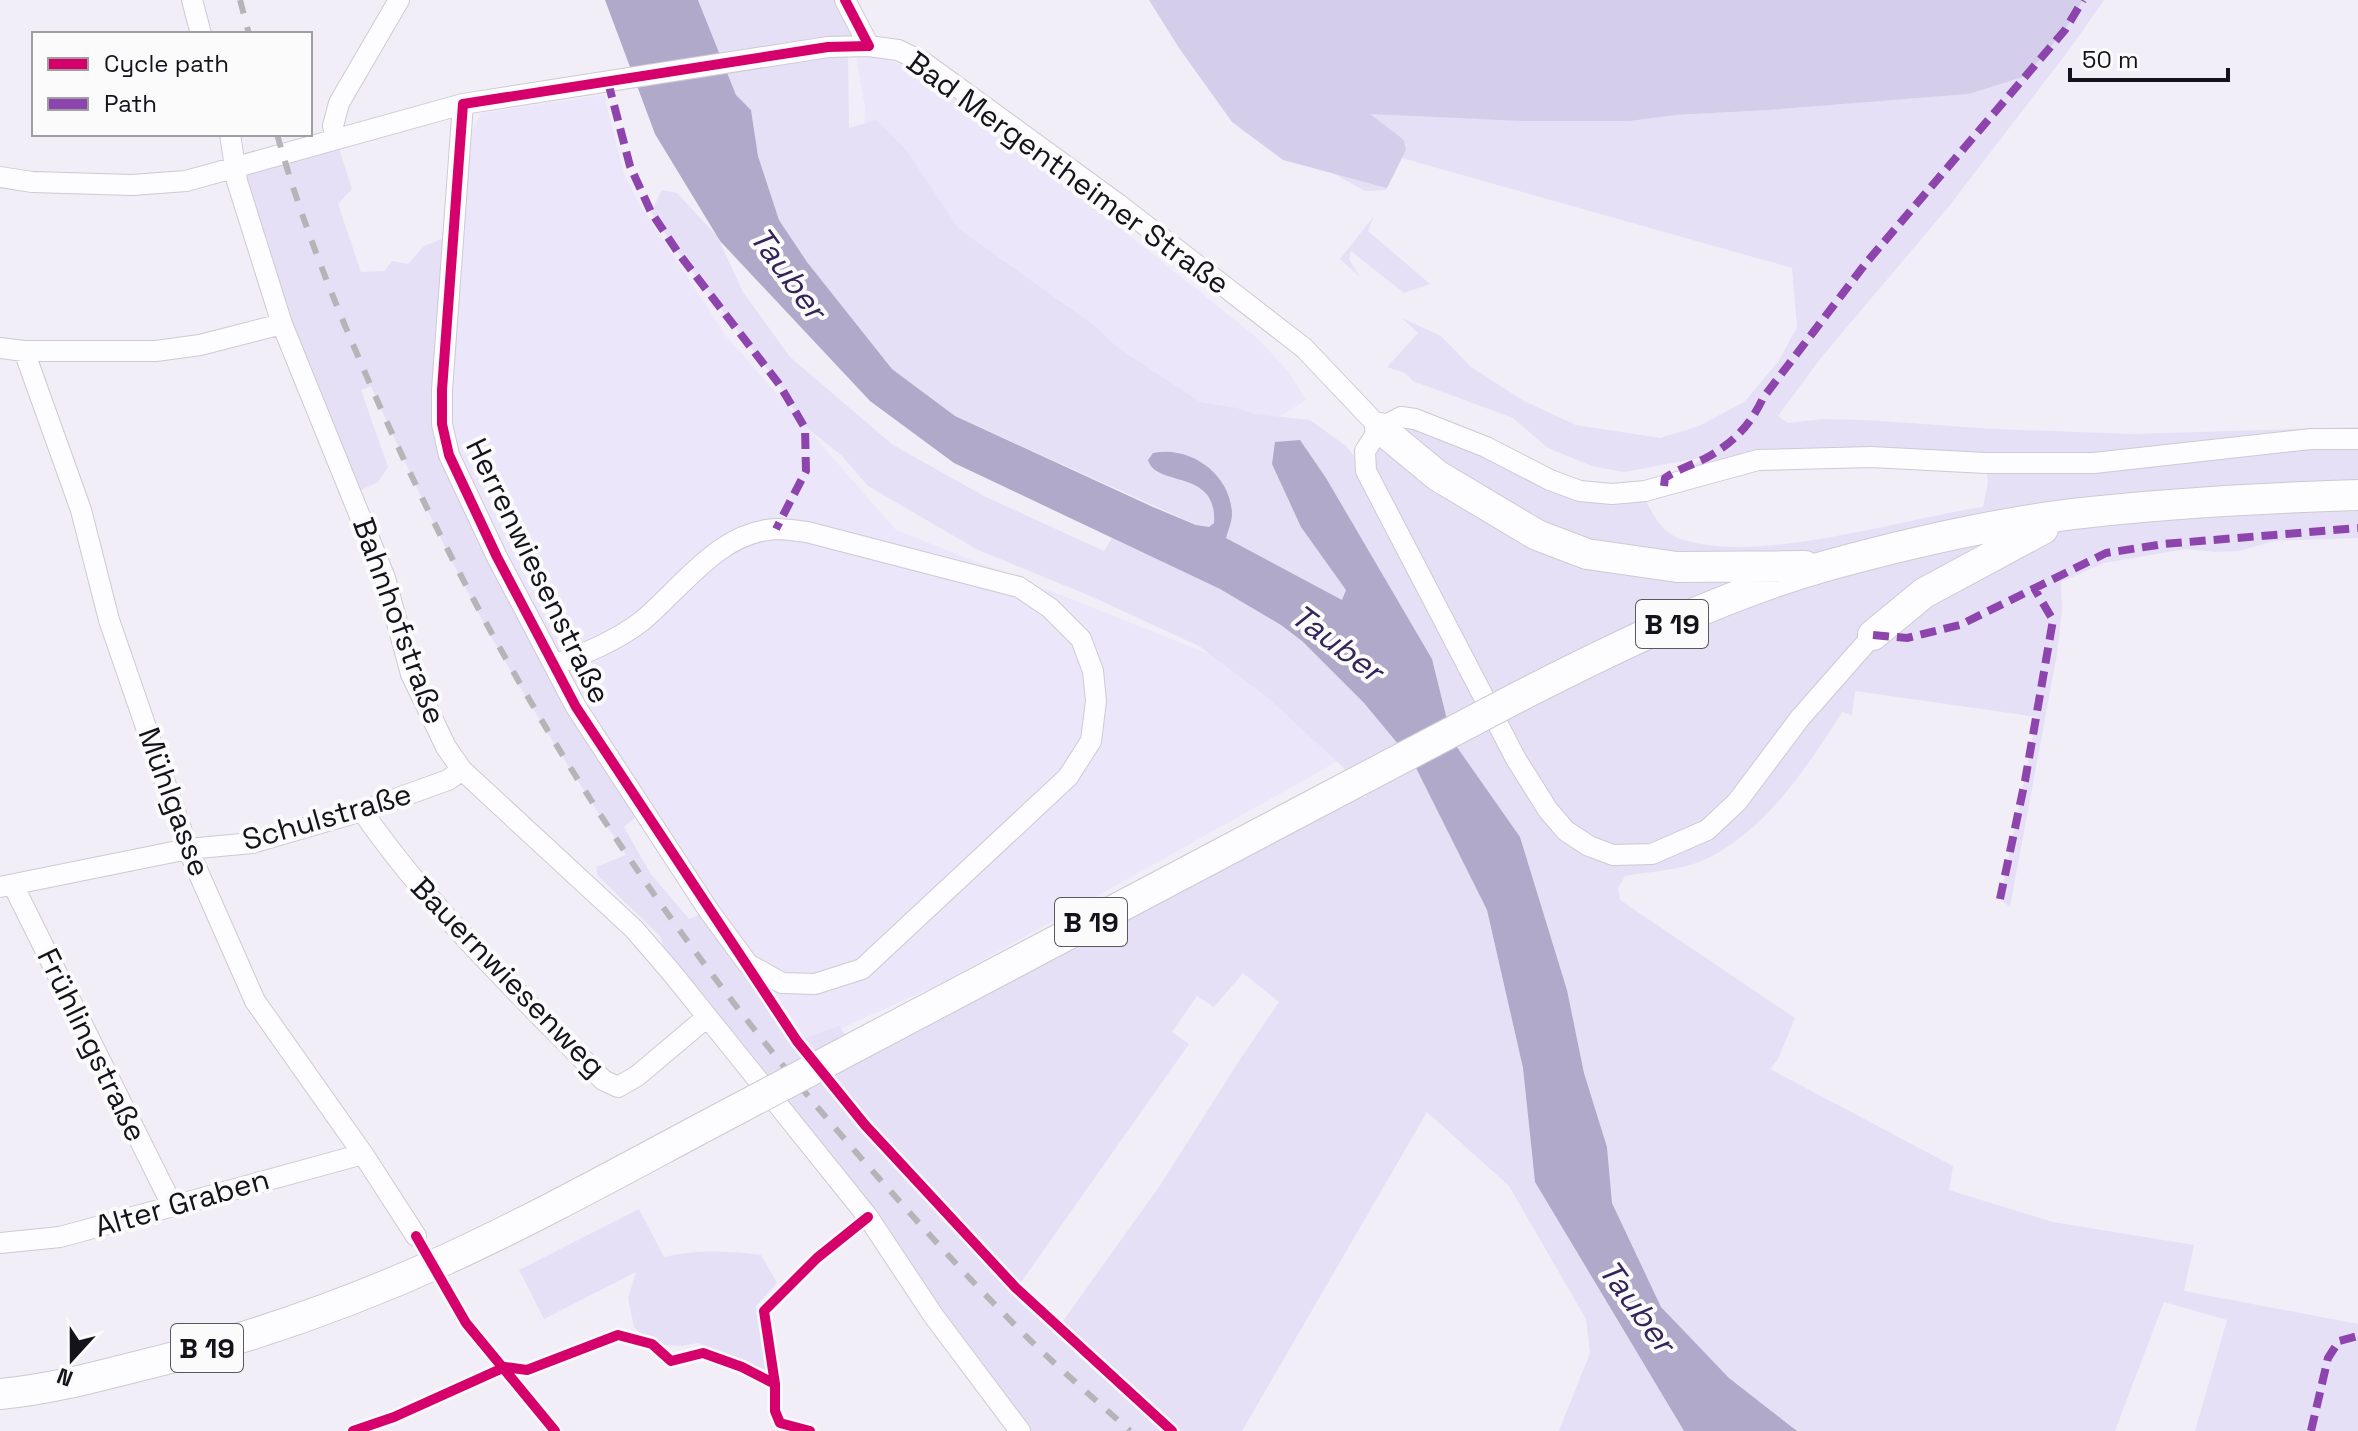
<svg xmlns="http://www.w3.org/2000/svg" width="2358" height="1431" viewBox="0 0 2358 1431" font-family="'Space Grotesk',sans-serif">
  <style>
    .built { fill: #ebe6f9 }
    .green { fill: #e5e0f6; fill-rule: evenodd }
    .forest { fill: #d5ceeb }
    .water { fill: #b1a9ca }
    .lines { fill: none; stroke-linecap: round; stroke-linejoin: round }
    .minor-casing { stroke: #cdcad3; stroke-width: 22 }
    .primary-casing { stroke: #cdcad3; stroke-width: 32 }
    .minor { stroke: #fdfcfe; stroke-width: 20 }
    .primary { stroke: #fdfcfe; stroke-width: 30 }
    .rail { stroke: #b6b4b7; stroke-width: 6; stroke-dasharray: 14 14; stroke-linecap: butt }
    .primary-bridge-casing { stroke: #cdcad3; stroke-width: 32; stroke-linecap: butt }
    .primary-bridge { stroke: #fdfcfe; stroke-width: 30 }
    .quiet { stroke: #8e44ad; stroke-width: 8; stroke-dasharray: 16 8; stroke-linecap: butt }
    .cycleway-casing { stroke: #fbfbfb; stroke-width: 15 }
    .cycleway { stroke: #d6006c; stroke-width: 10 }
    .labels { text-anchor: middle; stroke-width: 8; stroke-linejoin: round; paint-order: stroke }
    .shield { fill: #fbfbfb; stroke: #59585e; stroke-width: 2 }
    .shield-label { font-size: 28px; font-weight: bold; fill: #14121b }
    .street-label { font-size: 30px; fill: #14121b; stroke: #fbfbfb }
    .water-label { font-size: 32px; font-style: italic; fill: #352359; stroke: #fbfbfb }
  </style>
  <rect width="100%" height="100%" fill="#f1eef8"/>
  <!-- built -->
  <path class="built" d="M 855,52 L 882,58 L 910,68 L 990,124 L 1256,337 L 1288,371 L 1306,400 L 1279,417 L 1242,419 L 1211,412 L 1010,282 L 864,142 L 865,107 Z
    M 604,95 L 624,174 L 641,207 L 726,336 L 896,530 L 1240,666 L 1347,756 L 940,984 L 808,1043 L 588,708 L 523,588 L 458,451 L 452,423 L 452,391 L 472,130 L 481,113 Z"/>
  <!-- green -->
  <path class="green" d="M 698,0 L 845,0 L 869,46 L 848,56 L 849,128 L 877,120 L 907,151 L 959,229 L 1095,326 L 1117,347 L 1200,402 L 1237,408 L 1254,414 L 1310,420 L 1346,446 L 1365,470 L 1365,451 L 1401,417 L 1550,480 L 1645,499 C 1653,515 1663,534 1681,539 C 1757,565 1901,519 1983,507 L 1988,483 L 1986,464 L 1758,460 L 1664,486 L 1705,457 L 1624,472 L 1592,466 L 1548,448 L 1513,418 L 1413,381 L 1405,373 L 1387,367 L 1418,333 L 1402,318 L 1441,336 L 1471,367 L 1524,401 L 1576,425 L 1660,438 L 1699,426 L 1744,402 L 1778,362 L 1797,327 L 1792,268 L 1402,158 L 1406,150 L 1403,152 L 1386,190 L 1365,191 L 1289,149 L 1235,110 L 1631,121 L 1676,115 L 1770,110 L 1969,94 L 2026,76 L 2065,30 L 2083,0 L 2104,0 L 2069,50 L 1950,205 L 1820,359 L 1778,416 L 1788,423 L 1823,419 L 1865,420 L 1995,429 L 2133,434 L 2358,427 L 2358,538 L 2274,541 L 2239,551 L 2214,552 L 2186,549 L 2104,563 L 2061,582 L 2062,610 L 2057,654 L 2010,907 L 2000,899 L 2037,717 L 1855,691 L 1852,715 L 1842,712 C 1808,766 1764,833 1704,860 C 1678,871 1651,871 1625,876 L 1618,888 L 1620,900 L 1795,1018 L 1778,1059 L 1770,1069 L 1953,1166 L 1949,1190 L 2053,1222 L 2194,1245 L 2184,1291 L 2358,1324 L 2358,1431 L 2195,1431 L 2227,1320 L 2164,1302 L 2115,1431 L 1797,1431 L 1729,1378 L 1661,1308 L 1612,1203 L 1607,1147 L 1584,1073 L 1567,990 L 1520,837 L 1313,598 L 1312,584 L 1226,538 L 955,416 L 892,369 L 807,262 L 779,220 L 758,156 L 751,110 L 736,95 Z
    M 336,139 L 352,189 L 338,204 L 361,272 L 385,271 L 392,261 L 408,264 L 424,246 L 452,235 L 449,455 L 643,811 L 624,827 L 650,873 L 689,919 L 709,911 C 740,954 767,998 797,1041 L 839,1026 L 855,1047 L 1328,797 L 1367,797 L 1343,767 L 1267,697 L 1199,646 L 1088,595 L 978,550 L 868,486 L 841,455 L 801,423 L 779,384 L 679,254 L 651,212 L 662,190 L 677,193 L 717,236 L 743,292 L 790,357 L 893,445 L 984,496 L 1104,551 L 1112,538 L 1220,589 L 1281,625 L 1302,641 L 1364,703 L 1413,762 L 1487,910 L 1523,1068 L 1535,1182 L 1684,1431 L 1559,1431 L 1590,1353 L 1586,1319 L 1509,1186 L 1427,1112 L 1242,1431 L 1020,1431 L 672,973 L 660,936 L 598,876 L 596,867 L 626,855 C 579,784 534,713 492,638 C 447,556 409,471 371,386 L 361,390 L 388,467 L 378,482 L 352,494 L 237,181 L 271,157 ZM 1243,973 L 1279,1002 L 1239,1061 L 1161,1184 L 1058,1328 L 1017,1288 L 1189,1044 L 1172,1032 L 1197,996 L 1214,1007 Z
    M 1374,216 L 1368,231 L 1430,284 L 1404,293 L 1351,251 L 1349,259 L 1360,277 L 1340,259 Z
    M 639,1209 L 664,1257 C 696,1249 729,1251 761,1255 L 777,1283 L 756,1306 L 768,1371 L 698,1343 L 681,1346 L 652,1344 L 634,1327 L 628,1298 L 636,1272 L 544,1319 L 519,1270 Z"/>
  <!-- forest -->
  <path class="forest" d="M 1149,0 L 2083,0 L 2065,30 L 2026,76 L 1969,94 L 1770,110 L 1676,115 L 1630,121 L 1522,121 L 1370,114 L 1404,140 L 1406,150 L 1387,188 L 1283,160 L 1232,122 L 1179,48 Z"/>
  <!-- water -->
  <path class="water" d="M 605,0 L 698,0 L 736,95 L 751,110 L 758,156 L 779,220 L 807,262 L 892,369 L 955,416 L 1153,507 L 1196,525 L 1209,527 L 1214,523 C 1218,468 1156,488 1148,460 L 1153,453 C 1190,445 1231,474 1232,514 C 1232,521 1228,531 1226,538 L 1342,600 L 1346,590 L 1301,527 L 1272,464 L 1275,442 L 1300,440 L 1326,478 L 1432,659 L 1452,740 L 1520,837 L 1567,990 L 1584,1073 L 1607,1147 L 1612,1203 L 1661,1307 L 1729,1378 L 1797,1431 L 1684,1431 L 1535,1182 L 1523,1068 L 1487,910 L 1413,762 L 1364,703 L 1302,641 L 1281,625 L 1220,589 L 954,463 L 870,401 L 720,241 L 655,134 Z"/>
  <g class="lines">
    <!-- minor casing -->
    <g class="minor-casing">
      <path id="minor" d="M 192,0 L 201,34
        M 845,0 L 869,46
        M 463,104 L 442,390 L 442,424 L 449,455 L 497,557 L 576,707 L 709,911 L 748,964 L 782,983 L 815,984 L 862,969 L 1068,777 L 1091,741 L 1096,701 L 1093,671 L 1081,639 L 1050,608 L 1019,587 L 807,532 C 797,531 787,529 777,529 C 719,531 682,588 642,621 C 616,641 584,654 554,665
        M 230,134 L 237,181 L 282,324 L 385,578 L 411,674 L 446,747 L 462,770 L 634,929 L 672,973 L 868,1217 L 933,1315 L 1020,1431
        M 336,139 L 333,126 L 339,103 L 399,0
        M 0,177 L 32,182 L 132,185 L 186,181 L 463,104 L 828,47 L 869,46 L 898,50 L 923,62 L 1118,204 L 1304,348 L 1380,428
        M 0,348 L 24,351 L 156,351 L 200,345 L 282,324
        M 24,351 L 81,510 L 109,620 L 188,849 L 255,1001 L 363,1154 L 416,1236
        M 1873,635 L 1800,718 L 1737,802 L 1707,830 L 1652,854 L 1613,855 L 1589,846 L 1566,831 L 1548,810 L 1516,759 L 1366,471 L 1365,451 L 1380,428 L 1401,417 L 1415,419 L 1486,447 L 1550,480 L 1580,491 L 1612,494 L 1645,491 L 1758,460 L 1871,457 L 1986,463 L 2094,463 L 2311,439 L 2358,439
        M 362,811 C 431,910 519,994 603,1080 L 618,1087 L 637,1076 L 707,1017
        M 13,885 L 172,1205
        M 0,887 L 188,849 L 252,843 L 362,811 L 448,780 L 462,770
        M 0,1243 L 60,1237 L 363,1154"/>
    </g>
    <!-- primary casing -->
    <g class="primary-casing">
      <path id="primary" d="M 1380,428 L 1438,476 L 1537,535 L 1587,554 L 1677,567 L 1805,566
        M 1873,635 L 1924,593 L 2043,529
        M 1522,695 C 1620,645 1723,595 1829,565 C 1909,543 1991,524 2073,514 C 2168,503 2263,498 2358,495
        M 855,1047 L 1328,797
        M 0,1394 C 44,1390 88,1379 131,1368 C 240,1342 346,1305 447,1259 C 545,1214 639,1161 734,1111"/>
    </g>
    <!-- minor -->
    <use href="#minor" class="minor"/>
    <!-- primary -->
    <use href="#primary" class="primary"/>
    <!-- rail -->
    <path class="rail" d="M 240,0 L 249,34
      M 277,134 C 305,235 347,333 390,429 C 516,709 680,956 885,1185 C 932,1238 980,1291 1031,1341 C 1063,1372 1097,1401 1130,1431"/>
    <!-- primary-bridge casing -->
    <g class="primary-bridge-casing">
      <path id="primary-bridge" d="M 1328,797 L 1522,695
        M 734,1111 L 855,1047"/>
    </g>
    <!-- primary-bridge -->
    <use href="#primary-bridge" class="primary-bridge"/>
    <!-- quiet -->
    <path class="quiet" d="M 608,82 L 630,166 L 651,212 L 679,254 L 779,384 L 805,428 L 806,471 L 776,529
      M 1664,486 L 1665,478 C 1678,469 1692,465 1706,458 C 1733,443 1750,426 1763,398 L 1866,263 L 2065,30 L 2083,0
      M 1873,635 L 1907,638 L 1960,625 L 2106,553 L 2164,544 L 2358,528
      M 2000,899 L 2025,781 L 2053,620 L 2034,588
      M 2311,1431 L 2328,1358 L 2339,1341 L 2358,1336"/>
    <!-- cycleway casing -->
    <g class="cycleway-casing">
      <path id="cycleway" d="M 845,0 L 869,46 L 828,47 L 463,104 L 442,390 L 442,424 L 449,455 L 497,557 L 576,707 L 797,1041 L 865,1125 L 1016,1288 L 1172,1431
        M 416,1236 L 466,1323 L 555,1431
        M 775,1384 L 764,1311 L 817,1258 L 868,1217
        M 353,1431 L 394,1417 L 505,1367 L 527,1370 L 618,1335 L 652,1344 L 671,1361 L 703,1353 L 742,1367 L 775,1384 L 775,1411 L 780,1423 L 810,1431"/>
    </g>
    <!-- cycleway -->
    <use href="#cycleway" class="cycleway"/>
  </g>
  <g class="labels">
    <!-- shield labels -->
    <g class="shield">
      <rect x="1636" y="600" width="72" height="48" rx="6"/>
      <rect x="1055" y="898" width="72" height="48" rx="6"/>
      <rect x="171" y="1324" width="72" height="48" rx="6"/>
    </g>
    <g class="shield-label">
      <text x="1672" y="634">B 19</text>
      <text x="1091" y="932">B 19</text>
      <text x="207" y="1358">B 19</text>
    </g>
    <!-- street labels -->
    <g class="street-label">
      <text transform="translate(1068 173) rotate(36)" y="10">Bad Mergentheimer Straße</text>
      <text transform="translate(538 571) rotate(64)" y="10">Herrenwiesenstraße</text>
      <text transform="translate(399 621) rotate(70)" y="10">Bahnhofstraße</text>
      <text transform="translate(174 802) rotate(70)" y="10">Mühlgasse</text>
      <text transform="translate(327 817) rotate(-16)" y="10">Schulstraße</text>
      <text transform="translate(508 977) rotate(46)" y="10">Bauernwiesenweg</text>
      <text transform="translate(92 1045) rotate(64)" y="10">Frühlingstraße</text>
      <text transform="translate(182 1203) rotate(-16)" y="10">Alter Graben</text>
    </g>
    <!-- water labels -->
    <g class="water-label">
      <text transform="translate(788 273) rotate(54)" y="11">Tauber</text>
      <text transform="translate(1337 643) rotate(37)" y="11">Tauber</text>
      <text transform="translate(1637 1306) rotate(54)" y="11">Tauber</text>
    </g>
  </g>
  <!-- legend -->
  <rect x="32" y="32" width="280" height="104" fill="#fbfbfb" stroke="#9f9ea1" stroke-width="2"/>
  <rect x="48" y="58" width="40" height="12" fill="#d6006c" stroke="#9f9ea1" stroke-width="2"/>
  <text x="104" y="72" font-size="24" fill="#14121b">Cycle path</text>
  <rect x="48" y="98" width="40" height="12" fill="#8e44ad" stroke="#9f9ea1" stroke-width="2"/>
  <text x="104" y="112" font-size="24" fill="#14121b">Path</text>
  <!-- north arrow -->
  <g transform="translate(72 1359) rotate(201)" stroke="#fbfbfb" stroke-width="6" paint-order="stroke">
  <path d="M0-6L14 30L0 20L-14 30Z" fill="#14121b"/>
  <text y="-12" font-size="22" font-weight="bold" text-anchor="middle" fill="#14121b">N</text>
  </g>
  <!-- scale -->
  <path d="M2070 68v12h158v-12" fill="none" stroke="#14121b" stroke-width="4"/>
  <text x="2082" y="68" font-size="24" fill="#14121b" stroke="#fbfbfb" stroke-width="6" paint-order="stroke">50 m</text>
</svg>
